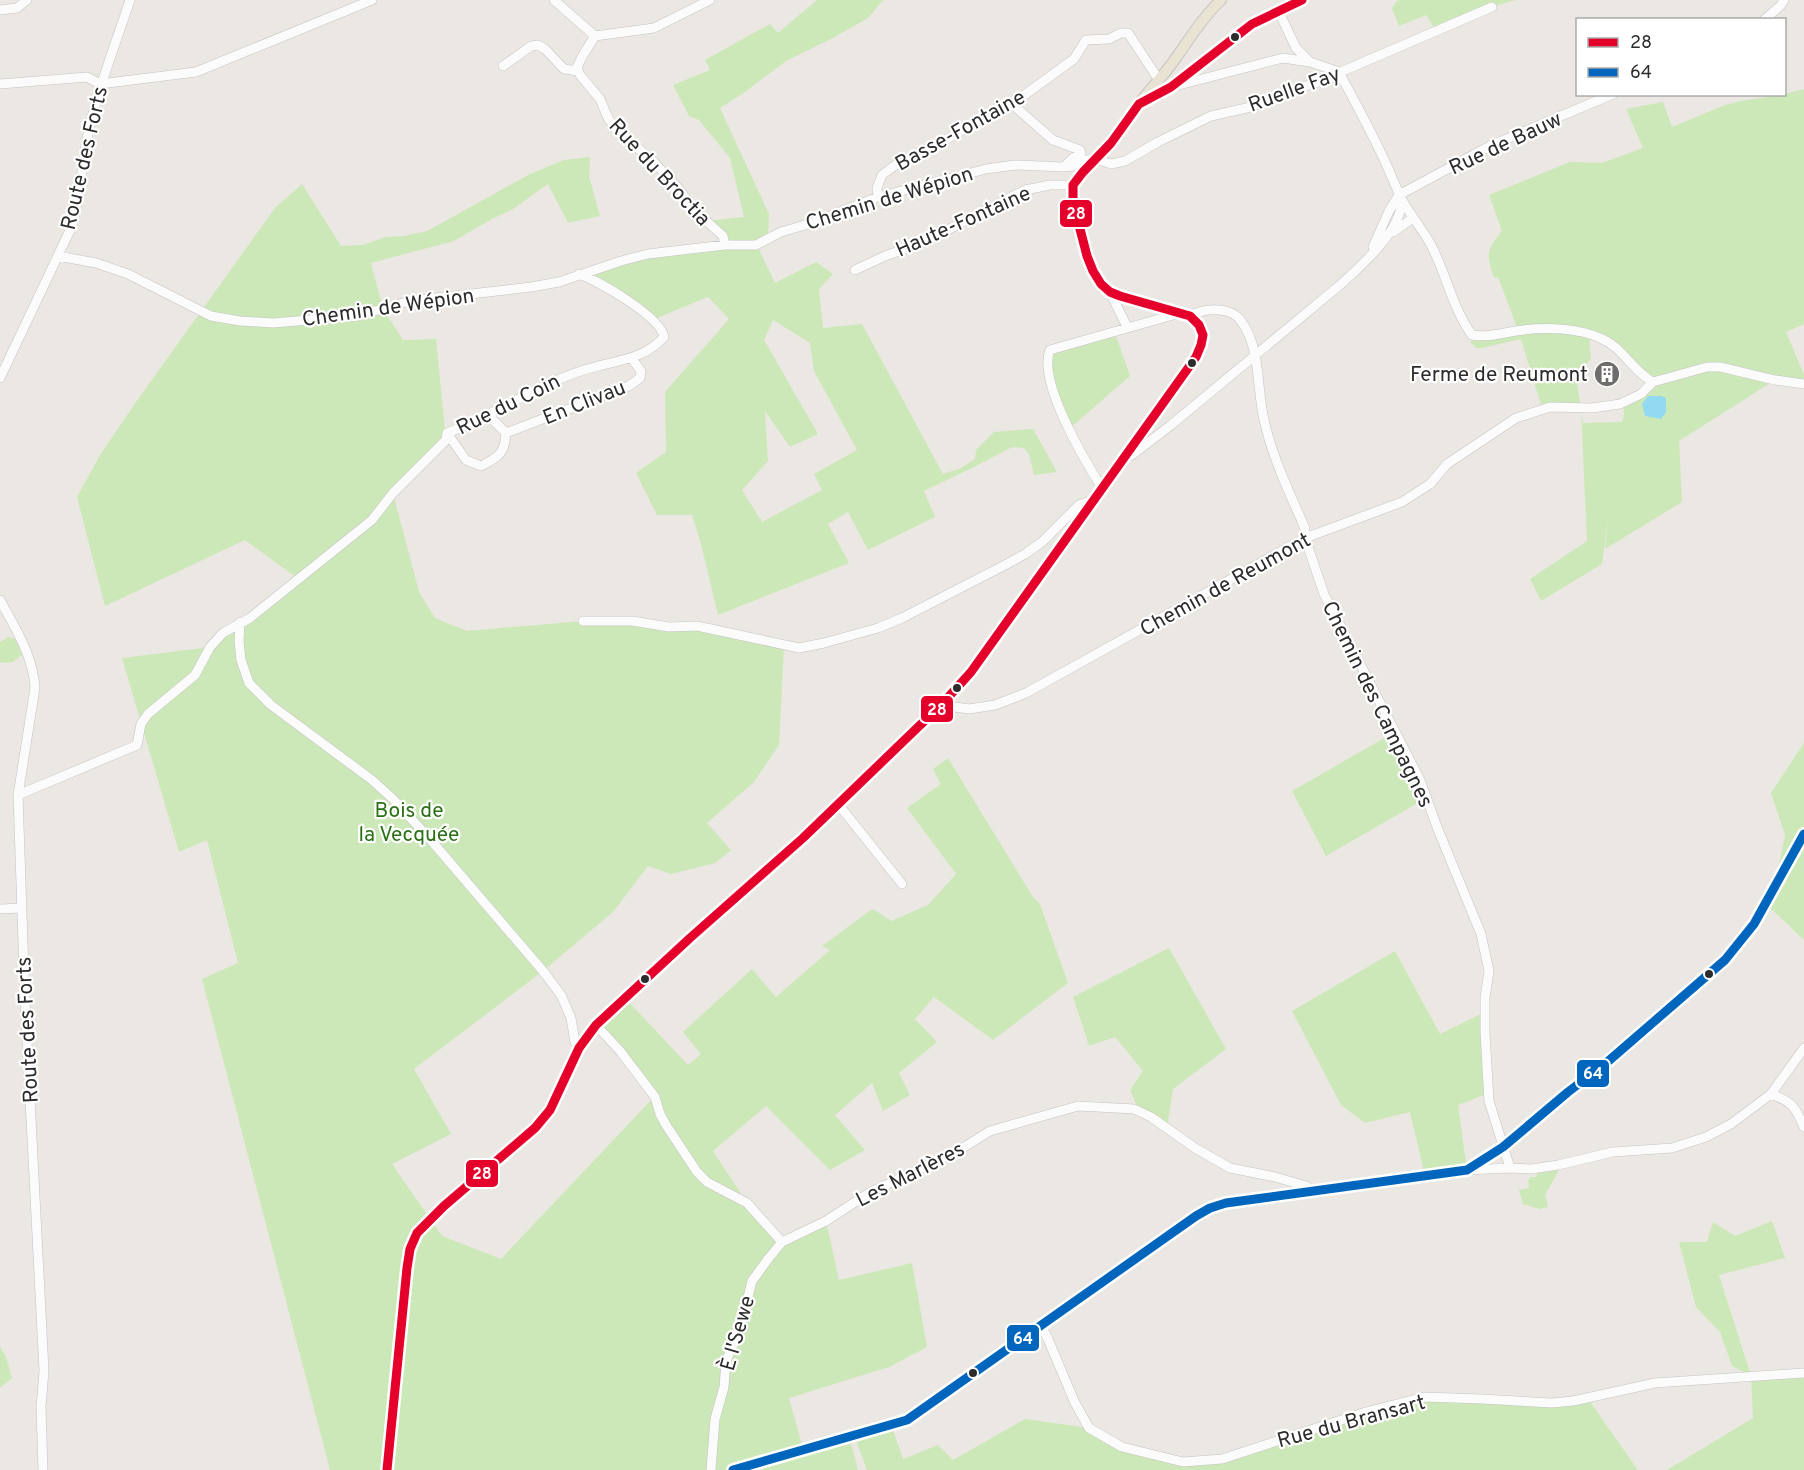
<svg xmlns="http://www.w3.org/2000/svg" width="1804" height="1470" viewBox="0 0 1804 1470" font-family="Overpass,sans-serif">
  <style>
    .green { fill: #cde8b8; fill-rule: evenodd }
    .water { fill: #91daf1 }
    .lines { fill: none; stroke-linecap: round; stroke-linejoin: round }
    .minor-casing { stroke: #c4c3c3; stroke-width: 10 }
    .major-casing { stroke: #c6c4c2; stroke-width: 12 }
    .minor { stroke: #fcfbfb; stroke-width: 9 }
    .major { stroke: #e8e3d3; stroke-width: 10 }
    .bus-1-casing { stroke: #fff; stroke-width: 14 }
    .bus-2-casing { stroke: #fff; stroke-width: 14 }
    .bus-1 { stroke: #e4002b; stroke-width: 9 }
    .bus-2 { stroke: #0065bd; stroke-width: 9 }
    .bus-dot { fill: #2c2c2c; stroke: #fff; stroke-width: 2 }
    .labels { text-anchor: middle; stroke-width: 4.5; stroke-linejoin: round; paint-order: stroke }
    .street-label { font-size: 21px; fill: #2c2c2c; stroke: #fff }
    .poi-label { font-size: 21px; fill: #2c2c2c; stroke: #fff; text-anchor: end }
    .park-label { font-size: 21px; fill: #2a7015; stroke: #fff }
    .line-badge { stroke: #fff; stroke-width: 2 }
    .badge-label { font-size: 16px; text-anchor: middle; font-weight: bold; fill: #fff }
  </style>
  <rect width="100%" height="100%" fill="#ebe7e2"/>
  <!-- green -->
  <path class="green" d="M 817,0 L 883,0 L 868,18 L 835,37 L 786,61 L 742,94 L 720,108 L 769,214 L 768,238 L 757,245 L 775,283 L 816,262 L 833,274 L 819,289 L 823,328 L 862,324 L 943,474 L 961,468 L 975,459 L 976,450 L 994,432 L 1033,429 L 1057,472 L 1034,475 L 1029,454 L 1024,448 L 1012,447 L 976,466 L 924,491 L 935,517 L 868,550 L 848,512 L 828,524 L 849,563 L 718,615 L 701,544 L 692,515 L 657,515 L 636,473 L 666,452 L 665,392 L 729,319 L 708,297 L 652,320 L 588,277 L 621,261 L 725,244 L 705,221 L 744,217 L 730,158 L 699,120 L 689,116 L 673,85 L 710,70 L 705,60 L 770,24 L 778,33 ZM 773,320 L 810,343 L 814,371 L 857,450 L 814,474 L 822,490 L 762,522 L 742,490 L 768,461 L 765,411 L 790,447 L 818,434 L 764,340 Z
    M 1400,0 L 1516,0 L 1492,7 L 1436,31 L 1426,15 L 1399,26 L 1392,8 L 1397,1 Z
    M 1804,89 L 1804,324 L 1786,332 L 1804,375 L 1804,384 L 1775,380 L 1679,441 L 1682,502 L 1605,549 L 1608,518 L 1602,564 L 1541,601 L 1530,579 L 1587,541 L 1581,409 L 1542,408 L 1521,339 L 1482,348 L 1476,348 L 1470,342 L 1482,337 L 1518,330 L 1498,277 L 1494,278 C 1486,253 1486,251 1502,231 L 1489,195 L 1570,162 L 1602,163 L 1643,148 L 1626,109 L 1663,102 L 1672,127 L 1725,105 L 1741,101 L 1784,94 ZM 1589,335 L 1619,350 L 1649,387 L 1623,403 L 1624,414 L 1622,422 L 1583,423 L 1577,383 L 1579,375 L 1591,358 Z
    M 590,157 L 589,176 L 600,216 L 568,223 L 548,184 L 513,209 L 490,220 L 454,241 L 371,263 L 383,309 L 403,340 L 436,339 L 446,440 L 393,493 L 419,592 L 435,618 L 467,631 L 583,621 L 697,626 L 784,646 L 779,745 L 754,782 L 707,823 L 731,850 L 715,863 L 671,874 L 648,866 L 614,911 L 543,971 L 414,1069 L 451,1134 L 392,1164 L 442,1236 L 501,1259 L 654,1097 L 596,1025 L 625,998 L 688,1065 L 701,1054 L 683,1032 L 752,969 L 776,997 L 830,950 L 822,946 L 868,912 L 873,909 L 891,921 L 928,905 L 956,874 L 907,808 L 941,784 L 933,769 L 948,758 L 1033,897 L 1040,904 L 1068,983 L 993,1040 L 934,997 L 915,1019 L 937,1042 L 899,1073 L 910,1095 L 883,1111 L 872,1083 L 835,1115 L 865,1150 L 830,1170 L 766,1106 L 713,1151 L 747,1203 L 782,1242 L 826,1221 L 839,1280 L 912,1263 L 927,1347 L 889,1367 L 789,1398 L 803,1449 L 849,1436 L 858,1470 L 330,1470 L 202,979 L 238,963 L 207,840 L 179,852 L 122,658 L 210,647 L 297,578 L 245,540 L 105,606 L 77,497 L 100,455 L 136,402 L 275,208 L 302,184 L 341,246 L 363,245 L 385,237 L 404,236 L 427,231 L 530,174 L 564,160 Z
    M 1115,333 L 1130,376 L 1069,429 L 1051,380 L 1050,350 Z
    M 8,637 L 15,639 L 22,655 L 13,662 L 0,663 L 0,642 Z
    M 1393,733 L 1412,768 L 1423,800 L 1326,856 L 1292,791 Z
    M 1804,743 L 1804,940 L 1766,904 L 1776,880 L 1785,835 L 1771,793 Z
    M 1169,948 L 1226,1049 L 1173,1089 L 1167,1128 L 1136,1104 L 1130,1090 L 1143,1071 L 1115,1037 L 1089,1046 L 1073,997 Z
    M 1395,951 L 1440,1034 L 1485,1012 L 1489,1093 L 1458,1105 L 1467,1170 L 1425,1176 L 1410,1112 L 1365,1123 L 1341,1105 L 1292,1011 Z
    M 1559,1170 L 1545,1195 L 1548,1207 L 1539,1209 L 1523,1204 L 1519,1190 L 1529,1188 L 1528,1180 L 1531,1177 L 1537,1177 L 1537,1173 Z
    M 1772,1221 L 1785,1258 L 1719,1275 L 1751,1376 L 1804,1373 L 1804,1470 L 1667,1470 L 1753,1418 L 1751,1376 L 1732,1366 L 1720,1332 L 1696,1307 L 1679,1242 L 1707,1242 L 1713,1222 L 1735,1236 Z
    M 0,1346 L 6,1357 L 12,1378 L 0,1388 Z
    M 1424,1397 L 1588,1399 L 1638,1470 L 867,1470 L 854,1435 L 891,1424 L 903,1459 L 938,1445 L 953,1460 L 1025,1419 L 1089,1428 L 1106,1439 L 1183,1462 L 1222,1459 Z"/>
  <!-- water -->
  <path class="water" d="M 1648,396 L 1661,396 L 1666,398 L 1666,412 L 1661,419 L 1645,416 L 1642,404 Z"/>
  <g class="lines">
    <!-- minor casing -->
    <g class="minor-casing">
      <path id="minor" d="M 554,0 L 595,36
        M 710,0 L 654,28 L 595,36 L 583,55 L 577,67 L 580,75 L 600,99 L 608,118 L 616,130 L 653,161 L 680,190 L 691,207 L 723,236 L 725,245
        M 0,10 L 17,8 L 27,0
        M 1279,12 L 1296,48 L 1310,62 L 1339,72
        M 1764,20 L 1781,5 L 1784,0
        M 503,66 L 531,46 L 538,45 L 545,49 L 564,69 L 578,71
        M 0,84 L 87,77 L 100,84 L 196,72 L 372,0
        M 1175,86 L 1283,58 L 1310,62
        M 1141,103 L 1171,87 L 1252,24 L 1302,0
        M 1012,104 L 1053,140 L 1080,150 L 1081,154 L 1073,158 L 1064,167
        M 1399,195 L 1490,146 L 1613,94
        M 878,197 L 877,188 L 882,175 L 898,163 L 947,139 L 1005,105 L 1012,104 L 1074,59 L 1086,40 L 1109,39 L 1121,33 L 1128,33 L 1159,80
        M 1402,200 C 1410,214 1421,228 1430,243 C 1446,272 1452,308 1472,335 C 1490,338 1505,332 1523,330 C 1547,327 1578,328 1600,338 C 1623,347 1632,371 1653,382
        M 1393,232 L 1413,218
        M 1373,247 L 1389,211 L 1399,195
        M 58,256 L 96,263 L 128,274 L 211,316 L 240,321 L 273,323 L 357,316 L 410,301 L 531,287 L 559,282 L 621,261 L 648,254 L 725,245 L 756,245 L 781,232 L 812,223 L 878,197 L 986,169 L 1015,165 L 1064,167 L 1073,166 L 1087,160 L 1096,159 L 1111,164 L 1125,161 L 1158,142 L 1211,116 L 1251,107 L 1278,95 L 1315,83 L 1492,7
        M 855,270 L 885,256 L 922,243 L 1025,190 L 1050,185 L 1073,185
        M 1110,292 L 1127,327
        M 1190,316 C 1204,308 1231,306 1241,321 C 1262,349 1256,391 1265,424 C 1273,457 1287,488 1301,519 L 1305,529 L 1305,538 L 1324,594 L 1420,780 L 1437,827 L 1481,934 L 1489,971 L 1485,998 L 1485,1033 L 1489,1101 L 1510,1168 L 1532,1169 L 1558,1165 L 1613,1152 L 1672,1148 L 1706,1137 L 1731,1124 L 1771,1094 L 1804,1048
        M 0,378 L 72,226 C 81,194 82,161 89,129 C 99,85 116,43 130,0
        M 488,415 L 506,433 L 629,386 L 640,378 L 641,371 L 632,359
        M 447,433 L 466,460 L 481,466 C 499,457 505,453 506,433
        M 1124,458 L 1132,455 L 1171,425 L 1340,285 C 1360,267 1398,233 1401,206 C 1402,198 1396,187 1393,180 C 1378,143 1358,108 1339,72
        M 1102,488 C 1085,461 1037,381 1050,350 L 1180,313
        M 0,600 C 15,628 33,655 35,688 L 18,795 L 25,1002 L 44,1371 L 41,1407 L 43,1470
        M 583,621 L 632,621 L 669,627 L 697,626 L 799,648 L 824,643 L 878,628 L 902,618 L 1005,565 L 1025,554 L 1042,542 L 1079,505 L 1094,500
        M 240,622 L 239,641 L 241,660 L 249,683 L 271,705 L 372,780 L 393,799 L 429,838 L 543,971 L 561,995 L 571,1018 L 575,1042 L 579,1048
        M 941,705 L 969,709 L 995,705 L 1026,693 L 1305,538 L 1402,502 L 1430,484 L 1447,464 L 1516,418 L 1550,407 L 1592,408 L 1620,404 L 1641,394 L 1653,382 L 1707,367 L 1721,367 L 1775,380 L 1804,384
        M 18,795 L 137,745 L 141,724 L 148,714 L 195,675 L 210,647 L 223,633 L 250,618 L 372,520 L 393,493 L 446,440 L 447,433 C 499,414 544,379 598,366 C 623,360 646,357 664,337 C 661,317 599,281 579,274
        M 838,804 L 902,884
        M 0,909 L 22,908
        M 596,1025 L 620,1051 L 655,1097 L 660,1114 L 666,1125 L 697,1172 L 707,1182 L 747,1203 L 782,1242
        M 1771,1094 C 1792,1102 1795,1106 1804,1127
        M 1467,1170 L 1510,1168
        M 1041,1326 L 1048,1339 L 1075,1403 L 1089,1428 L 1122,1447 L 1183,1462 L 1222,1459 L 1366,1412 L 1424,1397 L 1482,1399 L 1552,1403 L 1573,1401 L 1655,1383 L 1804,1373
        M 711,1470 L 715,1419 L 724,1387 L 726,1361 L 740,1329 L 752,1281 L 768,1259 L 782,1242 L 826,1221 L 869,1193 L 961,1149 L 990,1131 L 1078,1106 L 1134,1109 L 1151,1117 L 1195,1148 L 1230,1168 L 1275,1177 L 1306,1186 L 1312,1191
        M 733,1470 L 907,1420 L 1196,1216 L 1210,1208 L 1226,1203 L 1467,1170 L 1503,1147 L 1568,1092 L 1605,1064 L 1725,960 L 1754,924 L 1804,834"/>
    </g>
    <!-- major casing -->
    <g class="major-casing">
      <path id="major" d="M 387,1470 L 407,1268 L 410,1249 L 417,1233 L 444,1206 L 535,1128 L 550,1110 L 579,1048 L 596,1025 L 690,938 L 803,838 L 951,695 L 971,672 L 1196,357 C 1205,339 1207,329 1190,316 L 1120,296 C 1113,293 1106,290 1101,284 C 1089,270 1070,205 1073,187 C 1076,175 1103,153 1112,142 C 1122,130 1129,117 1138,105 C 1150,89 1165,74 1176,58 C 1190,38 1203,17 1221,0"/>
    </g>
    <!-- minor -->
    <use href="#minor" class="minor"/>
    <!-- major -->
    <use href="#major" class="major"/>
    <!-- bus-1 casing -->
    <g class="bus-1-casing">
      <path id="bus-1" d="M 387,1470 L 407,1268 L 410,1249 L 417,1233 L 444,1206 L 535,1128 L 550,1110 L 579,1048 L 596,1025 L 690,938 L 803,838 L 943,703 L 971,672 L 1196,357 L 1201,345 L 1203,335 L 1199,325 L 1190,316 L 1120,296 L 1110,292 L 1101,284 L 1093,271 L 1087,256 L 1073,202 L 1073,185 L 1083,172 L 1111,143 L 1139,104 L 1171,87 L 1252,24 L 1302,0"/>
    </g>
    <!-- bus-2 casing -->
    <g class="bus-2-casing">
      <path id="bus-2" d="M 733,1470 L 907,1420 L 1196,1216 L 1210,1208 L 1226,1203 L 1467,1170 L 1503,1147 L 1568,1092 L 1605,1064 L 1725,960 L 1754,924 L 1804,834"/>
    </g>
    <!-- bus-1 -->
    <use href="#bus-1" class="bus-1"/>
    <!-- bus-2 -->
    <use href="#bus-2" class="bus-2"/>
  </g>
  <!-- icons -->
  <defs>
    <g id="building-disc" transform="scale(1.35)"><circle r="9.5" fill="#6f6d6c" stroke="#fff"/><path d="M-4-6H4V6H1V3H-1V6H-4ZM-2.5-4.3h1.7v1.8h-1.7ZM.8-4.3h1.7v1.8H.8ZM-2.5-1h1.7V.8h-1.7ZM.8-1h1.7V.8H.8Z" fill="#fff"/></g>
  </defs>
  <g fill-rule="evenodd">
    <use href="#building-disc" x="1607" y="374"/>
  </g>
  <!-- markers -->
  <g class="bus-dot">
    <circle cx="1235" cy="37" r="5"/>
    <circle cx="1192" cy="363" r="5"/>
    <circle cx="957" cy="688" r="5"/>
    <circle cx="1709" cy="974" r="5"/>
    <circle cx="645" cy="979" r="5"/>
    <circle cx="973" cy="1373" r="5"/>
  </g>
  <g class="labels">
    <!-- street labels -->
    <g class="street-label">
      <text transform="translate(1294 89) rotate(-20)" y="7">Ruelle Fay</text>
      <text transform="translate(960 130) rotate(-29)" y="7">Basse-Fontaine</text>
      <text transform="translate(1505 143) rotate(-25)" y="7">Rue de Bauw</text>
      <text transform="translate(84 158) rotate(-77)" y="7">Route des Forts</text>
      <text transform="translate(660 172) rotate(47)" y="7">Rue du Broctia</text>
      <text transform="translate(889 198) rotate(-17)" y="7">Chemin de Wépion</text>
      <text transform="translate(963 221) rotate(-24)" y="7">Haute-Fontaine</text>
      <text transform="translate(388 307) rotate(-8)" y="7">Chemin de Wépion</text>
      <text transform="translate(584 402) rotate(-22)" y="7">En Clivau</text>
      <text transform="translate(508 404) rotate(-26)" y="7">Rue du Coin</text>
      <text transform="translate(1225 584) rotate(-29)" y="7">Chemin de Reumont</text>
      <text transform="translate(1378 704) rotate(64)" y="7">Chemin des Campagnes</text>
      <text transform="translate(27 1030) rotate(-93)" y="7">Route des Forts</text>
      <text transform="translate(910 1174) rotate(-27)" y="7">Les Marlères</text>
      <text transform="translate(737 1333) rotate(-74)" y="7">È l'Sewe</text>
      <text transform="translate(1351 1421) rotate(-15)" y="7">Rue du Bransart</text>
    </g>
    <!-- poi labels -->
    <g class="poi-label">
      <text x="1588" y="381">Ferme de Reumont</text>
    </g>
    <!-- park labels -->
    <g class="park-label">
      <text x="409" y="817">Bois de<tspan x="409" dy="24">la Vecquée</tspan></text>
    </g>
  </g>
  <g class="line-badge">
    <rect x="1059" y="199" width="34" height="29" rx="6" fill="#e4002b"/>
    <rect x="920" y="695" width="34" height="28" rx="6" fill="#e4002b"/>
    <rect x="1576" y="1059" width="34" height="29" rx="6" fill="#0065bd"/>
    <rect x="465" y="1159" width="34" height="29" rx="6" fill="#e4002b"/>
    <rect x="1006" y="1324" width="34" height="28" rx="6" fill="#0065bd"/>
  </g>
  <g class="badge-label">
    <text x="1076" y="219">28</text>
    <text x="937" y="715">28</text>
    <text x="1593" y="1079">64</text>
    <text x="482" y="1179">28</text>
    <text x="1023" y="1344">64</text>
  </g>
  <!-- legend -->
  <rect x="1576" y="18" width="210" height="78" fill="#ffffff" stroke="#ababab" stroke-width="1.5"/>
  <rect x="1588" y="38" width="30" height="9" fill="#e4002b" stroke="#ababab" stroke-width="1.5"/>
  <text x="1630" y="48" font-size="18" fill="#2c2c2c">28</text>
  <rect x="1588" y="68" width="30" height="9" fill="#0065bd" stroke="#ababab" stroke-width="1.5"/>
  <text x="1630" y="78" font-size="18" fill="#2c2c2c">64</text>
</svg>
